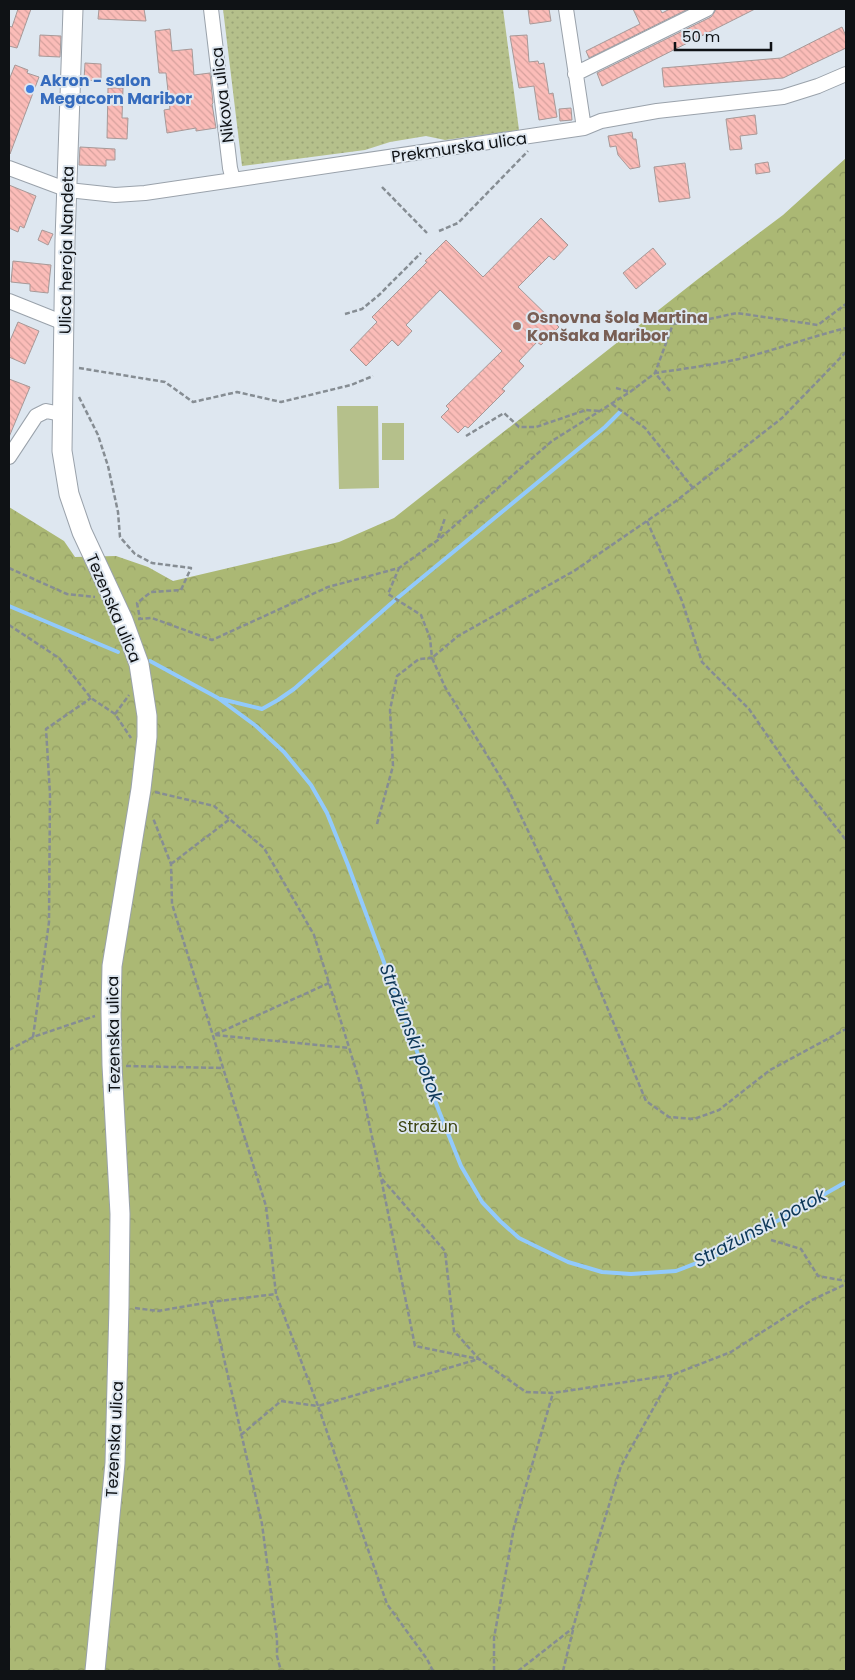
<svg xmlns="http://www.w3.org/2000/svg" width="855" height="1680" viewBox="0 0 855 1680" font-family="Poppins,sans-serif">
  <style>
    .green { fill: url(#green-dots) }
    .forest { fill: url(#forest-crowns) }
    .pitch { fill: #b5c08b }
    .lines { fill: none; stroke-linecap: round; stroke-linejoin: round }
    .stream { stroke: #92cafc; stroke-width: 4 }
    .building { fill: url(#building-back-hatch); stroke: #a79998 }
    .street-casing { stroke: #9aa2ab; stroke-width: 16 }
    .secondary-casing { stroke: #9aa2ab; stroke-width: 21 }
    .path { stroke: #868d93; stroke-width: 2.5; stroke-dasharray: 5 2.5; stroke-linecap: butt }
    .street { stroke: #fff; stroke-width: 14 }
    .secondary { stroke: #fff; stroke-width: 19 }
    .shop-dot { fill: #3f7fe0; stroke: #dee7f0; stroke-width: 2 }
    .education-dot { fill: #8d6e63; stroke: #dee7f0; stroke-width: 2 }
    .labels { text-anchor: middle; stroke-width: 4; stroke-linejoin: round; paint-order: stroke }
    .shop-label { font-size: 16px; font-weight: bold; fill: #366cbe; stroke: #dee7f0; text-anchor: start }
    .street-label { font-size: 16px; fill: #0f1215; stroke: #dee7f0 }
    .education-label { font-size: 16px; font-weight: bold; fill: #785e54; stroke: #dee7f0; text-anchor: start }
    .park-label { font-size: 16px; fill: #3b4310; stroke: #dee7f0 }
    .water-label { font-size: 18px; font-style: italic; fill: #0d3757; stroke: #dee7f0 }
  </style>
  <defs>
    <pattern id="green-dots" width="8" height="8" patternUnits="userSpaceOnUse" patternTransform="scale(1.25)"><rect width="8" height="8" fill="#b5c08b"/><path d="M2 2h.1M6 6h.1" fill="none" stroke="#9aa477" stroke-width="1.8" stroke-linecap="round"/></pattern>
    <pattern id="forest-crowns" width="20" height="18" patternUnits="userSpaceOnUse" patternTransform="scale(1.25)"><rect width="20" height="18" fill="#abb874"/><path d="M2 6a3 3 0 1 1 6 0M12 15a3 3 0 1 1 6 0" fill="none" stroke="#929d64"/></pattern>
    <pattern id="building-back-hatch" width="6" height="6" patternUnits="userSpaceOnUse" patternTransform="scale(1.25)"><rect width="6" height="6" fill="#fbbcb8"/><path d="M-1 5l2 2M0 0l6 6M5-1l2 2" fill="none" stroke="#d6a19d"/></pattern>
  </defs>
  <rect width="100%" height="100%" fill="#dee7f0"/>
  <!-- green -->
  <path class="green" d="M 223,9 L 503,9 L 519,130 L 445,140 L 426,136 L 390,142 L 365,150 L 242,166 Z"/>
  <!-- forest -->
  <path class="forest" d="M 846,158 L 846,1671 L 9,1671 L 9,507 L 64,541 L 75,557 L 116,556 L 148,567 L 173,581 L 339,542 L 394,518 L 698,279 L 783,215 Z"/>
  <!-- pitch -->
  <path class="pitch" d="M 337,406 L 378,406 L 379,488 L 339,489 Z
    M 382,423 L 404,423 L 404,460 L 382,460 Z"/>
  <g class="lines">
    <!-- stream -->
    <path class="stream" d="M 9,606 L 118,652
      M 150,661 L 218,698 L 256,726 L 284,752 L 311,785 L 327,813 L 348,865 L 439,1111 L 461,1166 L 482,1202 L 500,1221 L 519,1238 L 568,1262 L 602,1272 L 631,1274 L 676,1271 L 717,1255 L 846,1182
      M 221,699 L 262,709 L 278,700 L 294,689 L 395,600 L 605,427 L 620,412"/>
  </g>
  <!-- building -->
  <path class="building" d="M 18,9 L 31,9 L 17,48 L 9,46 L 9,26 L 12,27 Z
    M 99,9 L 144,9 L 146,21 L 98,19 Z
    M 528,9 L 549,9 L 551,21 L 530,24 Z
    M 633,9 L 660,9 L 662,13 L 670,9 L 688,9 L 589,58 L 586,51 L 640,24 Z
    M 716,9 L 755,9 L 602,86 L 597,73 L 711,17 L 714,13 Z
    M 842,27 L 846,36 L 846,48 L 783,78 L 664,87 L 662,68 L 781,58 Z
    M 170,29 L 172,51 L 192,49 L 194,75 L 210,73 L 213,103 L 212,104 L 216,128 L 196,131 L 196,128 L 167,133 L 164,110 L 170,109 L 166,73 L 159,73 L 155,31 Z
    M 40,35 L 61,36 L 60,57 L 39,56 Z
    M 527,35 L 529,62 L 538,61 L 539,64 L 544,63 L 549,94 L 553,93 L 557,117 L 539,120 L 534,86 L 519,88 L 510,36 Z
    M 85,63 L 101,64 L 101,81 L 84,80 Z
    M 15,65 L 28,70 L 27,73 L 39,77 L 10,154 L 9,80 Z
    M 108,88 L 123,88 L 122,118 L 128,118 L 127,139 L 107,138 Z
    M 571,108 L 572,120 L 560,121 L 559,109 Z
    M 755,115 L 757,134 L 740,136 L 742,149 L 730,150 L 726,119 Z
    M 632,132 L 633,139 L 636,139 L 640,167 L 630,169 L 618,155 L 616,146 L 610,147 L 608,136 Z
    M 80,147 L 115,149 L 115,160 L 106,160 L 106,166 L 79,165 Z
    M 768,162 L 770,172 L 756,174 L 755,164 Z
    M 685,163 L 690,198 L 659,202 L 654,167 Z
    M 9,185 L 36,196 L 24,228 L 20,226 L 18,232 L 9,228 Z
    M 541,218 L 568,245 L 554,260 L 549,256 L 518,287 L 559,327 L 541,345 L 537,342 L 519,361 L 524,366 L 502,389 L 505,391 L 468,428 L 465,426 L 458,433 L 441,417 L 449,409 L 446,406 L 502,351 L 440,290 L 406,325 L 412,331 L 398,346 L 392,340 L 366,366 L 350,350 L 377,322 L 372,317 L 427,262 L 425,261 L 446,240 L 483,277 Z
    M 42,230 L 53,234 L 48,245 L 38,240 Z
    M 653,248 L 666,264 L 636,289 L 623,273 Z
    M 13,261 L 51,265 L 48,293 L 30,291 L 30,284 L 11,282 Z
    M 18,322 L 39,331 L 25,364 L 9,357 L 9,343 Z
    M 9,379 L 30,387 L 9,437 Z"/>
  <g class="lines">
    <!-- street casing -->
    <g class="street-casing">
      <path id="street" d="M 211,9 L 230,168 L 233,180
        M 566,9 L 584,128
        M 575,74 L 707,9
        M 9,168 L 68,190 L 115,195 L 145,193 L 584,128 L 601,121 L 657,111 L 783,97 L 818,86 L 846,74
        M 9,301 L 64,323
        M 9,457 L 36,416 L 46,411 L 61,414"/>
    </g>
    <!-- secondary casing -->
    <g class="secondary-casing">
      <path id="secondary" d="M 73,9 L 65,240 L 62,451 L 69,494 L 82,532 L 123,620 L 139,664 L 147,716 L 147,737 L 141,789 L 112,966 L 111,1011 L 112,1065 L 120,1214 L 119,1305 L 115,1463 L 95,1671"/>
    </g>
    <!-- path -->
    <path class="path" d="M 382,187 L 427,233
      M 439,231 L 458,223 L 528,151
      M 345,314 L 362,309 L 379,295 L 421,253
      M 846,352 L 782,418 L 676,501 L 574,571 L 458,636 L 432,658 L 445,687 L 509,791 L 572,923 L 646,1101 L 669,1117 L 694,1119 L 719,1110 L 770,1070 L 846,1029
      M 79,368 L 165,382 L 193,402 L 237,392 L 281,402 L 351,385 L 373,376
      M 616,388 L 630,392
      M 670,391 L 655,373 C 683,369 711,365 739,359 C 775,350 810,337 846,328
      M 79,397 L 98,435 L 108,466 L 118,512 L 120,537 L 135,554 L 152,563 L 191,568 L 181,590 L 151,592 L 137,603 L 140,619
      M 612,404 L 645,428 L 693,488
      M 466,436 L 504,413 L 519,427 L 536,427 L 586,410 L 599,411
      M 647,521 L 682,601 L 702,662 L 749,709 L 796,777 L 846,840
      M 438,538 L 445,518
      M 9,568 L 67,594 L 95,597
      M 138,619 L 152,618 L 212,640 L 328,587 L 399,568 L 438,540 L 552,441 L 630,392 L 655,373 L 673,324 L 700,321 L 737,313 L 818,325 L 846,304
      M 9,625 L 59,658 L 91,698 L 115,714 L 131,738
      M 115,714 L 129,695
      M 155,792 L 214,806 L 264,848 L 314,935 L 361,1086 L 381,1178 L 415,1346 L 479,1359 L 526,1392 L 553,1393 L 672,1375
      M 377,824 L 393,766 L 390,710 L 397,676 L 419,659 L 432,658 L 430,638 L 421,615 L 388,594 L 399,568
      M 171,864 L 230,819
      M 329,983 L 214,1035 L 349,1048
      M 33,1037 L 49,922 L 50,794 L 46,729 L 91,698
      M 9,1050 L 33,1037 L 95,1016
      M 126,1066 L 223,1068
      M 382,1179 L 445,1251 L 454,1331 L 479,1359 L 318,1406 L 387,1604 L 427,1659 L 433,1671
      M 771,1240 L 801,1249 L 818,1276 L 846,1281
      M 211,1302 L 262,1524 L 277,1639 L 277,1656 L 281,1671
      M 135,1308 L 158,1311 L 211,1302 L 276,1294 L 266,1206 L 172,904 L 171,864 L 153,818
      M 241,1435 L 281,1401 L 318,1406 L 276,1294
      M 494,1671 L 494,1638 L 514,1527 L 553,1393
      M 518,1671 L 573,1628 L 591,1564 L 621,1466 L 672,1375 L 731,1352 L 812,1300 L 846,1284
      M 563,1671 L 573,1630"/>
    <!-- street -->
    <use href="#street" class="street"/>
    <!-- secondary -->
    <use href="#secondary" class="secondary"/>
  </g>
  <!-- markers -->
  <circle class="shop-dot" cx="30" cy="89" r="5"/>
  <circle class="education-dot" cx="517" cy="326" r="5"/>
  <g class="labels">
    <!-- shop labels -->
    <g class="shop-label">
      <text x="40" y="86">Akron - salon<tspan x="40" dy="18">Megacorn Maribor</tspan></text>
    </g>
    <!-- street labels -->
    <g class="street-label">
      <text transform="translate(222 95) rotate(-97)" y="6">Nikova ulica</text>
      <text transform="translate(459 147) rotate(-8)" y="6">Prekmurska ulica</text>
      <text transform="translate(66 250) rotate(-89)" y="6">Ulica heroja Nandeta</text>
      <text transform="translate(114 608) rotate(67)" y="6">Tezenska ulica</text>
      <text transform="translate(113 1034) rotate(-91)" y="6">Tezenska ulica</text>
      <text transform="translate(114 1439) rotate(-87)" y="6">Tezenska ulica</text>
    </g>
    <!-- education labels -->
    <g class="education-label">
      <text x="527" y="323">Osnovna šola Martina<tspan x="527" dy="18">Konšaka Maribor</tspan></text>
    </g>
    <!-- park labels -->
    <g class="park-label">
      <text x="428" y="1132">Stražun</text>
    </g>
    <!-- water labels -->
    <g class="water-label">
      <text transform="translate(411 1033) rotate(69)" y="6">Stražunski potok</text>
      <text transform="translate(760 1228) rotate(-28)" y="6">Stražunski potok</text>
    </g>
  </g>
  <!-- border -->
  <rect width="855" height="1680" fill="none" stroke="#0f1215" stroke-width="20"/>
  <!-- scale -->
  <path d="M675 42v8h96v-8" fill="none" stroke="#0f1215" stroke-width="2.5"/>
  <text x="682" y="42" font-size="15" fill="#0f1215" stroke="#dee7f0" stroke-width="4" paint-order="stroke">50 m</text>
</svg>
